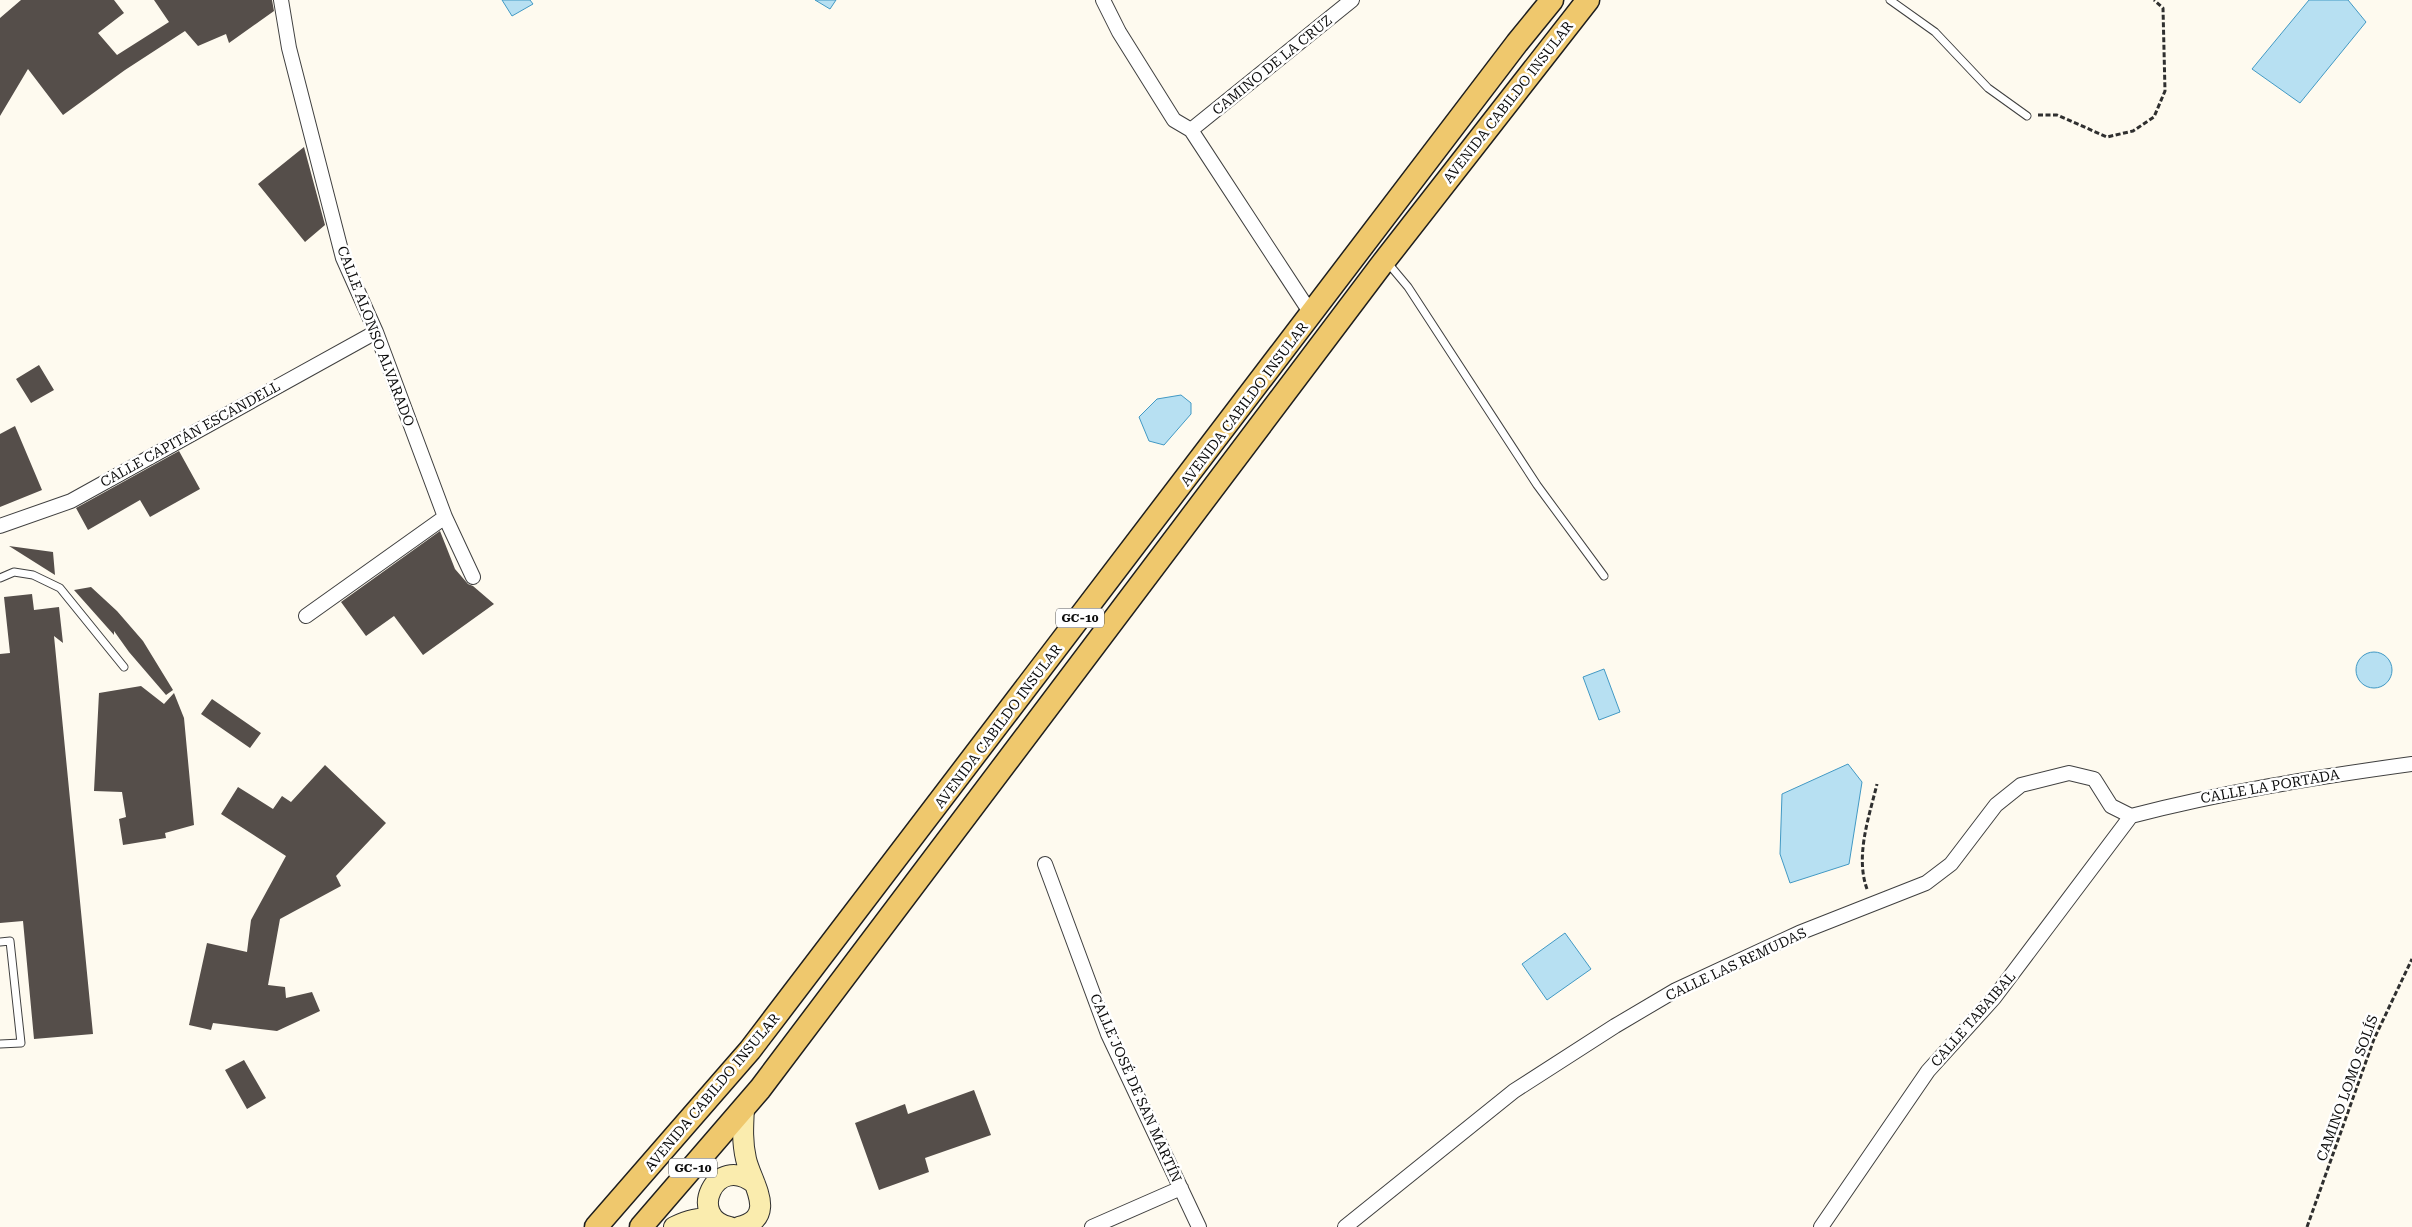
<svg xmlns="http://www.w3.org/2000/svg" width="2412" height="1227" viewBox="0 0 2412 1227" font-family="'Roboto Serif',serif">
  <style>
    .water { fill: #b7e0f2; stroke: #4299c4 }
    .building { fill: #554e4a }
    .lines { fill: none; stroke-linecap: round; stroke-linejoin: round }
    .lane-casing { stroke: #404040; stroke-width: 9 }
    .street-casing { stroke: #404040; stroke-width: 16 }
    .secondary-casing { stroke: #2f2f2f; stroke-width: 22 }
    .primary-casing { stroke: #1e1e1e; stroke-width: 25 }
    .path { stroke: #2f2f2f; stroke-width: 3; stroke-dasharray: 5 2.5; stroke-linecap: butt }
    .lane { stroke: #fff; stroke-width: 7 }
    .street { stroke: #fff; stroke-width: 14 }
    .secondary { stroke: #faecae; stroke-width: 20 }
    .primary { stroke: #efc86d; stroke-width: 22 }
    .labels { text-anchor: middle; stroke-width: 5; stroke-linejoin: round; paint-order: stroke }
    .shield { fill: #fff; stroke: #565656; stroke-width: 1 }
    .shield-label { font-size: 12px; font-weight: bold; fill: #0d0d0d }
    .street-label { font-size: 14px; fill: #0d0d0d; stroke: #fff }
  </style>
  <rect width="100%" height="100%" fill="#fefaef"/>
  <!-- water -->
  <path class="water" d="M 502,0 L 530,0 L 533,4 L 512,16 Z
    M 815,0 L 836,0 L 830,9 Z
    M 2309,0 L 2348,0 L 2366,22 L 2300,103 L 2252,69 Z
    M 1181,395 L 1191,403 L 1191,414 L 1164,445 L 1149,441 L 1139,417 L 1157,399 Z
    M2356 670a18 18 0 1 1 36 0a18 18 0 1 1-36 0Z
    M 1604,669 L 1620,712 L 1599,720 L 1583,677 Z
    M 1848,764 L 1862,782 L 1849,864 L 1790,883 L 1780,854 L 1782,794 Z
    M 1565,933 L 1591,969 L 1547,1000 L 1522,964 Z"/>
  <!-- building -->
  <path class="building" d="M 21,0 L 114,0 L 124,13 L 98,33 L 117,55 L 169,22 L 154,0 L 272,0 L 274,11 L 229,43 L 226,34 L 198,46 L 185,31 L 125,70 L 63,115 L 28,69 L 0,116 L 0,18 Z
    M 304,147 L 325,225 L 305,242 L 258,184 Z
    M 39,365 L 54,390 L 31,403 L 16,379 Z
    M 15,426 L 42,490 L 0,507 L 0,434 Z
    M 179,451 L 200,489 L 150,517 L 140,500 L 88,530 L 76,508 Z
    M 440,531 L 455,569 L 468,584 L 473,586 L 494,604 L 423,655 L 394,616 L 366,636 L 341,602 Z
    M 9,546 L 53,552 L 55,575 Z
    M 91,587 L 117,611 L 143,641 L 173,690 L 166,695 L 129,652 L 114,631 L 114,635 L 74,590 Z
    M 32,594 L 34,610 L 59,607 L 63,643 L 54,636 L 93,1034 L 34,1039 L 23,921 L 0,923 L 0,654 L 10,653 L 4,597 Z
    M 141,686 L 164,704 L 174,693 L 184,718 L 194,825 L 165,833 L 166,838 L 123,845 L 119,819 L 126,817 L 122,792 L 94,791 L 99,693 Z
    M 212,699 L 261,733 L 250,748 L 201,714 Z
    M 325,765 L 386,823 L 336,876 L 341,886 L 280,919 L 268,985 L 285,987 L 286,998 L 312,992 L 320,1011 L 277,1031 L 213,1023 L 211,1030 L 189,1025 L 207,943 L 247,952 L 251,920 L 286,856 L 221,814 L 238,787 L 273,809 L 282,796 L 291,802 Z
    M 244,1060 L 266,1098 L 247,1109 L 225,1070 Z
    M 974,1090 L 991,1135 L 925,1158 L 929,1172 L 879,1190 L 855,1123 L 905,1104 L 908,1114 Z"/>
  <g class="lines">
    <!-- lane casing -->
    <g class="lane-casing">
      <path id="lane" d="M 1890,0 L 1935,32 L 1988,88 L 2027,116
        M 1387,262 L 1408,287 L 1537,485 L 1604,576
        M 0,578 L 14,572 L 33,575 L 60,588 L 124,667
        M 0,942 L 10,941 L 21,1043 L 0,1044"/>
    </g>
    <!-- street casing -->
    <g class="street-casing">
      <path id="street" d="M 281,0 L 289,48 L 343,258 L 376,332 L 445,517 L 473,577
        M 1103,0 L 1119,32 L 1174,120 L 1191,130 L 1312,315
        M 1191,130 L 1352,0
        M 0,526 L 71,501 L 376,332
        M 306,616 L 445,517
        M 2131,816 C 2223,792 2317,777 2412,764
        M 1045,864 L 1108,1034 L 1199,1227
        M 1092,1227 L 1181,1188
        M 1345,1227 L 1514,1091 L 1615,1026 L 1676,990 L 1799,933 L 1926,883 L 1951,864 L 1996,805 L 2021,785 L 2069,773 L 2094,779 L 2111,806 L 2131,816
        M 1821,1227 L 1928,1071 L 1994,998 L 2131,816"/>
    </g>
    <!-- secondary casing -->
    <g class="secondary-casing">
      <path id="secondary" d="M 674,1227 C 688,1220 699,1217 715,1220
        M 730,1227 C 686,1219 715,1151 755,1184
        M 739,1227 C 779,1217 751,1182 746,1159 C 742,1142 743,1126 744,1108"/>
    </g>
    <!-- primary casing -->
    <g class="primary-casing">
      <path id="primary" d="M 596,1227 L 750,1050 L 1517,43 L 1552,0
        M 641,1227 L 760,1089 L 1385,260 L 1588,0"/>
    </g>
    <!-- path -->
    <path class="path" d="M 2038,115 L 2057,115 L 2107,137 L 2133,131 L 2154,117 L 2165,91 L 2163,8 L 2154,0
      M 1867,889 C 1855,856 1869,817 1877,784
      M 2307,1227 L 2374,1039 L 2412,959"/>
    <!-- lane -->
    <use href="#lane" class="lane"/>
    <!-- street -->
    <use href="#street" class="street"/>
    <!-- secondary -->
    <use href="#secondary" class="secondary"/>
    <!-- primary -->
    <use href="#primary" class="primary"/>
  </g>
  <g class="labels">
    <!-- shield labels -->
    <g class="shield">
      <rect x="1056" y="608.5" width="48" height="19" rx="4"/>
      <rect x="669" y="1158.5" width="48" height="19" rx="4"/>
    </g>
    <g class="shield-label">
      <text x="1080" y="622">GC-10</text>
      <text x="693" y="1172">GC-10</text>
    </g>
    <!-- street labels -->
    <g class="street-label">
      <text transform="translate(1272 65) rotate(-39)" y="5">CAMINO DE LA CRUZ</text>
      <text transform="translate(1508 102) rotate(-52)" y="5">AVENIDA CABILDO INSULAR</text>
      <text transform="translate(376 336) rotate(69)" y="5">CALLE ALONSO ALVARADO</text>
      <text transform="translate(1244 404) rotate(-53)" y="5">AVENIDA CABILDO INSULAR</text>
      <text transform="translate(190 434) rotate(-29)" y="5">CALLE CAPITÁN ESCANDELL</text>
      <text transform="translate(998 726) rotate(-53)" y="5">AVENIDA CABILDO INSULAR</text>
      <text transform="translate(2270 786) rotate(-10)" y="5">CALLE LA PORTADA</text>
      <text transform="translate(1736 964) rotate(-25)" y="5">CALLE LAS REMUDAS</text>
      <text transform="translate(1973 1019) rotate(-49)" y="5">CALLE TABAIBAL</text>
      <text transform="translate(1136 1088) rotate(66)" y="5">CALLE JOSÉ DE SAN MARTÍN</text>
      <text transform="translate(2347 1088) rotate(-70)" y="5">CAMINO LOMO SOLÍS</text>
      <text transform="translate(712 1092) rotate(-50)" y="5">AVENIDA CABILDO INSULAR</text>
    </g>
  </g>
</svg>
